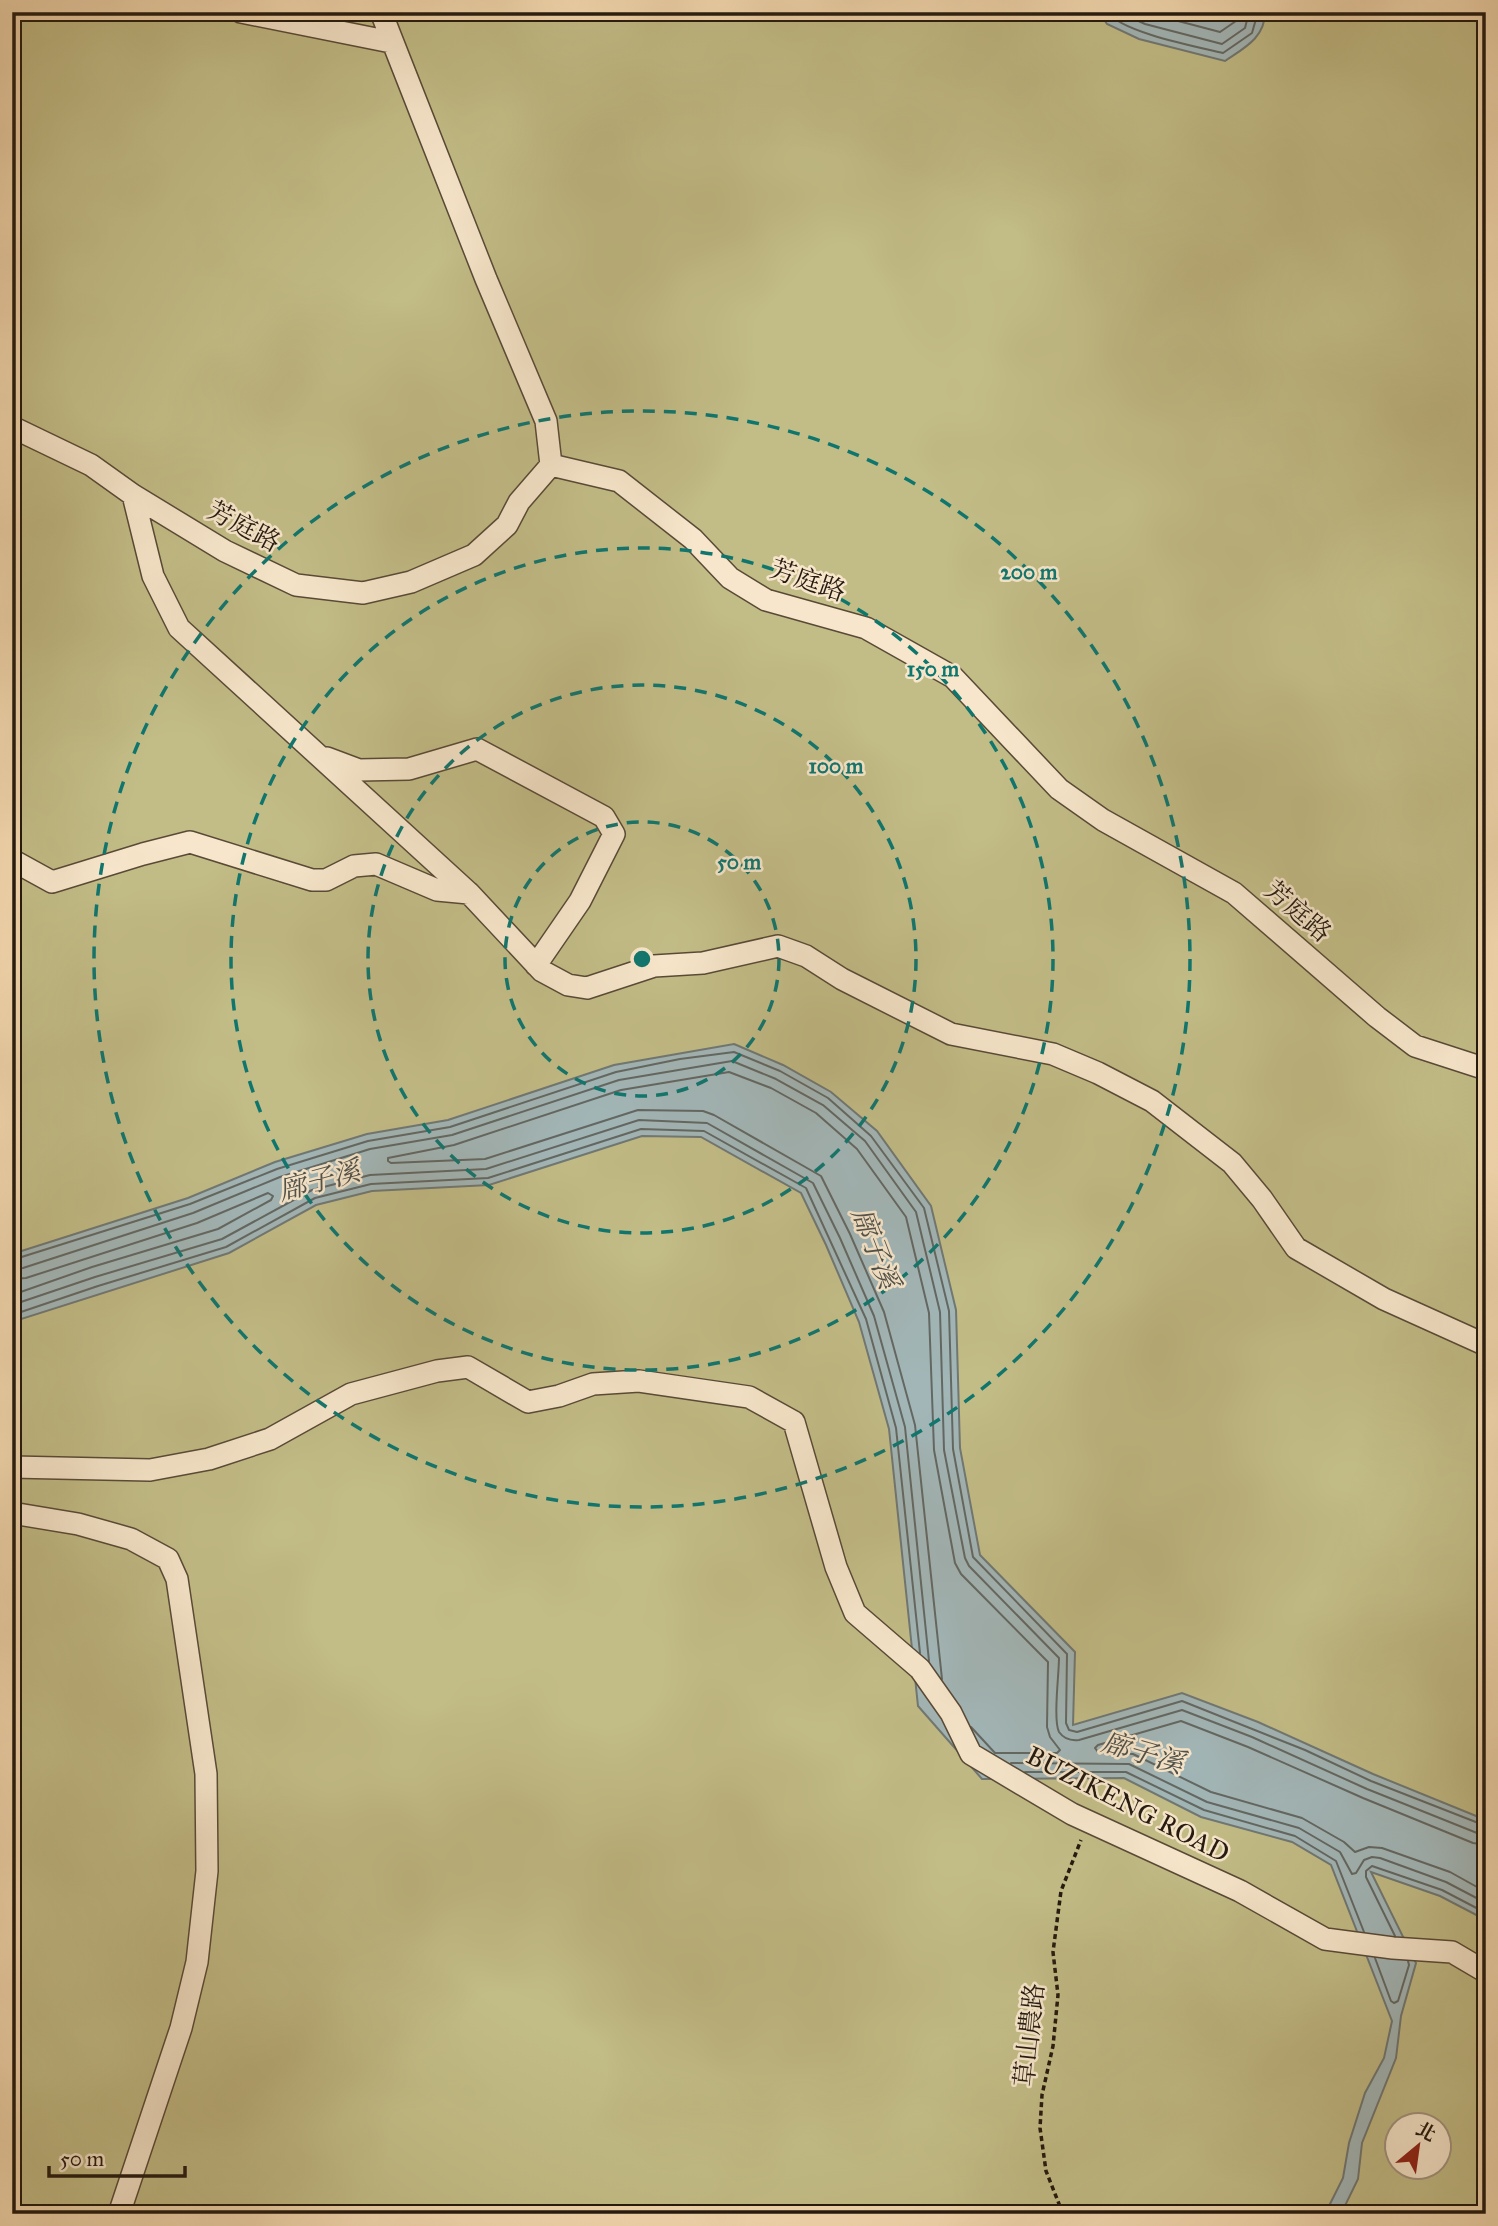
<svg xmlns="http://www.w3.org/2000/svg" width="1498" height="2226" viewBox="0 0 1498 2226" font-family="'IM FELL Great Primer','Noto Serif TC',serif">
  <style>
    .green { fill: #c2bc86; stroke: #736b4a; stroke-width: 2; fill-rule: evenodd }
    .water { fill: #a2b6b7; stroke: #707874; stroke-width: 2 }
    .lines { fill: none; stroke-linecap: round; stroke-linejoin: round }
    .shore { stroke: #636863; stroke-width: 2 }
    .street-casing { stroke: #584a37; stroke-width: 24 }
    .path { stroke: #241a0f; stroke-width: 3.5; stroke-dasharray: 5 3.5; stroke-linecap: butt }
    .street { stroke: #f7e6cb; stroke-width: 21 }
    .ring { fill: none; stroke: #0f766e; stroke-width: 3.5; stroke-dasharray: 12 9 }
    .labels { text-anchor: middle; stroke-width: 5; stroke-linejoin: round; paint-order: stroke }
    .street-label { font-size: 26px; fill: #241a0f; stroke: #f7e6cb }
    .water-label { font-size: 28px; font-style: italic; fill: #50514a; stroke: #f7e6cb }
    .centre { fill: #0f766e; stroke: #f7e6cb; stroke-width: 3.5 }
    .ring-label { font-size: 21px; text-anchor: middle; font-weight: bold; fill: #0f766e; stroke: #f7e6cb; stroke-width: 5; stroke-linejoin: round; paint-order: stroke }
  </style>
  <rect width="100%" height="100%" fill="#f3d8af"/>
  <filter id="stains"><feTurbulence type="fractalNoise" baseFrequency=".00286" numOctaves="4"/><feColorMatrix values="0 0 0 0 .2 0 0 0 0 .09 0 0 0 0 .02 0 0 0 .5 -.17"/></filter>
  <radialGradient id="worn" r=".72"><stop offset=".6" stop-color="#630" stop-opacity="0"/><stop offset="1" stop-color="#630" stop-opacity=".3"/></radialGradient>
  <!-- green -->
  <path class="green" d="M 12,12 L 1486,12 L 1486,2214 L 12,2214 ZM 1396,2124 L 1438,2124 L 1438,2166 L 1396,2166 Z"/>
  <!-- water -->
  <path class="water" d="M 1099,12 L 1265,12 C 1265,38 1244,48 1225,61 L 1139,39 L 1107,24 Z
    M 734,1044 L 783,1065 L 831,1092 L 877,1131 L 931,1206 L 956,1310 L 960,1448 L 980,1555 L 1075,1652 L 1073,1725 L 1182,1693 L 1258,1722 L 1373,1774 L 1486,1820 L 1486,1920 L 1440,1896 L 1371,1872 L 1416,1963 L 1401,2016 L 1396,2058 L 1362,2143 L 1358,2179 L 1341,2214 L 1326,2212 L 1343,2178 L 1349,2143 L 1365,2093 L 1384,2058 L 1392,2021 L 1331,1865 L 1292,1842 L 1201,1817 L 1124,1778 L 982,1779 L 918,1706 L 889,1429 L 859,1322 L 826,1245 L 801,1193 L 701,1137 L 642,1136 L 489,1185 L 372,1191 L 316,1205 L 229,1253 L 12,1322 L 12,1254 L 188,1198 L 275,1162 L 367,1134 L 448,1120 L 614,1065 Z"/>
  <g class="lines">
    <!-- shore -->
    <path class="shore" d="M 1108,12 C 1120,32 1198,47 1223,53 L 1252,33 L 1258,12
      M 1119,12 L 1145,24 L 1222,44 L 1245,28 L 1249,12
      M 1144,12 L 1220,32 L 1236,21 L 1239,12
      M 12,1260 L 190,1204 L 277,1169 L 368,1141 L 450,1127 L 616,1072 L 680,1059 L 734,1052 L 780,1071 L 828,1098 L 871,1136 L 924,1208 L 949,1311 L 953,1449 L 973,1557 L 1067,1654 L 1066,1723 L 1069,1730 L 1077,1732 L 1182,1701 L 1305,1750 L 1371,1781 L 1486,1826
      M 12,1269 L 23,1268 L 193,1213 L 280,1177 L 370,1149 L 452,1135 L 619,1080 L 732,1061 L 776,1079 L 823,1105 L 865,1141 L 916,1212 L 940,1312 L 944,1450 L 965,1558 L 969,1566 L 1059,1658 C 1059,1674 1053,1720 1059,1732 C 1064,1739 1071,1741 1079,1740 L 1182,1710 L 1252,1737 L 1367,1789 L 1477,1833 L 1486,1835
      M 12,1279 L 26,1278 L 197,1223 L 268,1193 L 273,1196 L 271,1200 L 218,1229 L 92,1267 L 12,1295
      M 12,1305 L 95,1277 L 222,1239 L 312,1190 L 370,1175 L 486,1169 L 639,1120 L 707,1123 L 813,1183 L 840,1238 L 874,1316 L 905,1427 L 929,1661
      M 12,1315 L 98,1286 L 226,1247 L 315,1198 L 371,1184 L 488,1178 L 641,1129 L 704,1131 L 806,1188 L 866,1319 L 896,1428 L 920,1653
      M 942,1679 L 915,1425 L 884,1312 L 850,1234 L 821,1176 L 714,1115 L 703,1111 L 638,1110 L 485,1159 L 391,1163 L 388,1161 L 388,1158 L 454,1145 L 621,1090 L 729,1072 L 771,1088 L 816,1113 L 857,1149 L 906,1217 L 929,1313 L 934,1450 L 955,1563 L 961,1574 L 1048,1662 L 1047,1727 L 1050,1737 L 1060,1750 L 1057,1753 L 995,1753 L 971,1727
      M 1011,1763 L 1129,1764 L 1207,1802 L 1299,1828 L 1340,1852 L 1352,1874 L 1356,1873 L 1364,1860 L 1372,1857 L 1380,1858 L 1446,1882 L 1486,1903
      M 1025,1772 L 1126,1772 L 1204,1810 L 1295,1836 L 1336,1861 L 1364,1932
      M 1486,1845 L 1473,1843 L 1363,1798 L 1248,1747 L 1181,1721 L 1098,1745 L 1095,1748 L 1098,1752 L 1133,1754 L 1211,1792 L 1302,1818 L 1344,1842 L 1355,1852 L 1369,1847 L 1382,1848 L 1450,1872 L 1486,1892
      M 1395,1936 L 1366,1877 L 1366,1871 L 1372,1866 L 1442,1890 L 1486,1913
      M 1375,1958 L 1391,2001 L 1394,2003 L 1398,2001 L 1409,1965 L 1408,1961"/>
    <!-- street casing -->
    <g class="street-casing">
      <path id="street" d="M 241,12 L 391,42
        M 381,12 L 486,279 L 546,421 L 551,465
        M 12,427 L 91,465 L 133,495 L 225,551 L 296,585 L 363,593 L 411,582 L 474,555 L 507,525 L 519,502 L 551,465 L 619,481 L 693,539 L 730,578 L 766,600 L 866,628 L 953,677 L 1059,789 L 1103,820 L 1234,893 L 1377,1017 L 1415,1046 L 1486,1069
        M 133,495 L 153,576 L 179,628 L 469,893 L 542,971 L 568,985 L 587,988 L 654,966 L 703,963 L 778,946 L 806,956 L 842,979 L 951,1034 L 1053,1054 L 1098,1073 L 1152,1101 L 1232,1163 L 1262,1199 L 1296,1248 L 1384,1299 L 1486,1345
        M 327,758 L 359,770 L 409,769 L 477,749 L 604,817 L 614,834 L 580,901 L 536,965
        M 12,860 L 52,882 L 143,854 L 190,842 L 312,880 L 326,880 L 354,866 L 376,864 L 437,890 L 469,893
        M 12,1467 L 150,1470 L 209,1459 L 270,1439 L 351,1394 L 437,1371 L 468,1367 L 528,1402 L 559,1396 L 593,1384 L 639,1381 L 749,1397 L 794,1422 L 836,1567 L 855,1613 L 920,1669 L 951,1713 L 971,1754 L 1072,1814 L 1240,1891 L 1325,1939 L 1393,1948 L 1452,1952 L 1486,1972
        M 12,1513 L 78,1524 L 131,1539 L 168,1559 L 177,1579 L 206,1774 L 207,1871 L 197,1962 L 181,2028 L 119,2214"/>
    </g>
    <!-- path -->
    <path class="path" d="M 1063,2214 L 1046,2171 L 1040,2128 L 1042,2095 L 1053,2046 L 1058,1995 L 1053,1952 L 1061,1891 L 1081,1840"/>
    <!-- street -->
    <use href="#street" class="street"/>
  </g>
  <!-- distance rings -->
  <g class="ring">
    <circle cx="642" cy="959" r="137"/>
    <circle cx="642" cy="959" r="274"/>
    <circle cx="642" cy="959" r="411"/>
    <circle cx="642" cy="959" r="548"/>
  </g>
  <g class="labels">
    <!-- street labels -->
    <g class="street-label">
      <text transform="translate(244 526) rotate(28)" y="9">芳庭路</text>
      <text transform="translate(808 580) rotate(19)" y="9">芳庭路</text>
      <text transform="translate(1298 911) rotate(41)" y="9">芳庭路</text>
      <text transform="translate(1128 1804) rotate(27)" y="9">BUZIKENG ROAD</text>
      <text transform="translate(1029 2035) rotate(-84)" y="9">草山農路</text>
    </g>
    <!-- water labels -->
    <g class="water-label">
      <text transform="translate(319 1180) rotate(-15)" y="10">廍子溪</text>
      <text transform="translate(876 1248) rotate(69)" y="10">廍子溪</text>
      <text transform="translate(1143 1752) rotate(16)" y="10">廍子溪</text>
    </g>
  </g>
  <circle cx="642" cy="959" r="10" class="centre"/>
  <g class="ring-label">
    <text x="1029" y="579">200 m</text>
    <text x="933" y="676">150 m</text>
    <text x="836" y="773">100 m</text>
    <text x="739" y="869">50 m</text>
  </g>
  <!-- margin -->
  <rect width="1498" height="2226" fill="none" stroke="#f3d8af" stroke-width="42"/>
  <rect x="14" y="14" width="1470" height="2198" fill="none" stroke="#241a0f" stroke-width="3.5"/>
  <rect x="21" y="21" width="1456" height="2184" fill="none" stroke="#241a0f" stroke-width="2"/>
  <!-- north arrow -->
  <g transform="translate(1418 2146) rotate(29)"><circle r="33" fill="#f7e6cb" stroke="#a39480" stroke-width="2"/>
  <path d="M0-5L12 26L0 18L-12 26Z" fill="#8f2418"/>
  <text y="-10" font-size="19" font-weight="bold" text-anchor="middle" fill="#241a0f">北</text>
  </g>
  <!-- scale -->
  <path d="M49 2166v10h136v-10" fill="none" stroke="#241a0f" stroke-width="3.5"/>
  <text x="60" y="2166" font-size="21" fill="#241a0f" stroke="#f7e6cb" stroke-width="5" paint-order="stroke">50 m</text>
  <rect width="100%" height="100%" filter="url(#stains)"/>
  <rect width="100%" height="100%" fill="url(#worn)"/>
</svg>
